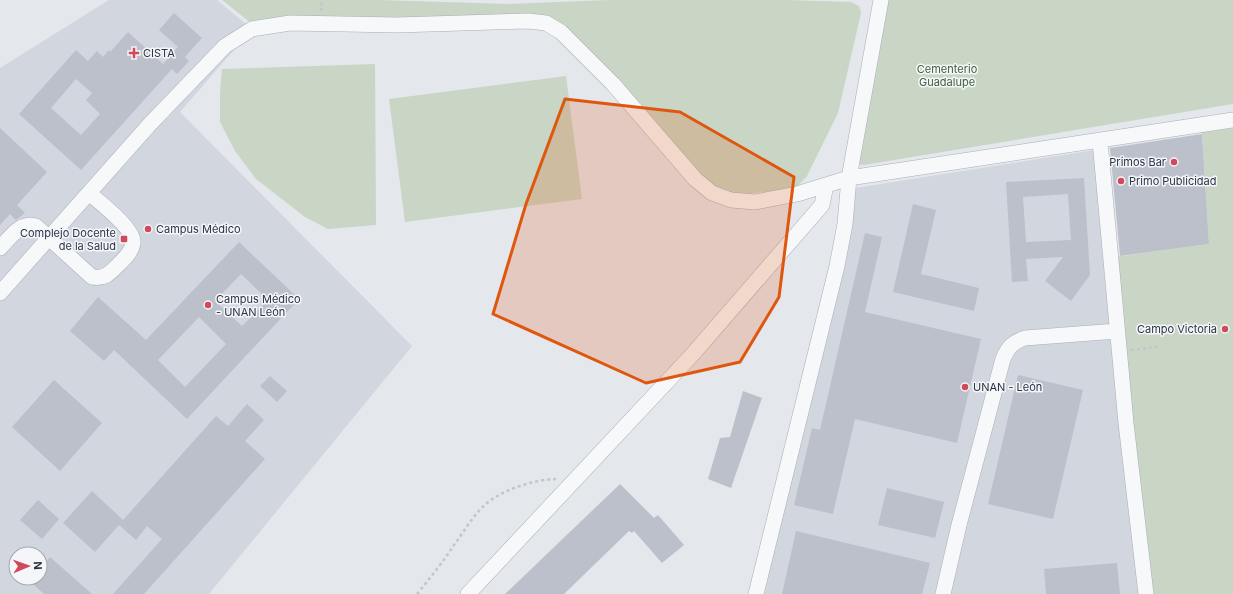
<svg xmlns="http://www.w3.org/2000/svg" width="1233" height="594" viewBox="0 0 1233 594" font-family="Inter,sans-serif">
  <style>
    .built { fill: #d2d6de; fill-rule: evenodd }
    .green { fill: #c9d6c5 }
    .building { fill: #bbc0ca; fill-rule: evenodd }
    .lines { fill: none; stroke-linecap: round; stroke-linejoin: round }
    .minor-casing { stroke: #a9aeb7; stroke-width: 16 }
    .path { stroke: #c2c5cb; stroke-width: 2.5; stroke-dasharray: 3 3; stroke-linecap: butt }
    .minor { stroke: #f7f8fa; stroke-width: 15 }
    .marked { fill: #df570f; fill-opacity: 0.2; stroke: #df570f; stroke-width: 3; stroke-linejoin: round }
    .poi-dot { fill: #d1495b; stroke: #f4f6f9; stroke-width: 1.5 }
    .labels { text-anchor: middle; stroke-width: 3; stroke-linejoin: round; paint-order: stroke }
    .poi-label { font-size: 11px; fill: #2b3445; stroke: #f4f6f9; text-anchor: start }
    .park-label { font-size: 11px; fill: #3f6138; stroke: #f4f6f9 }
  </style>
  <rect width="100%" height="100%" fill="#e4e7ec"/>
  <!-- built -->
  <path class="built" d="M 109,0 L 217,0 L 252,29 L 180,112 L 412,346 L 209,594 L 0,594 L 0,68 ZM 16,554 L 40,554 L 40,578 L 16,578 Z
    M 1101,149 L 1146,594 L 756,594 L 849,189 Z"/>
  <!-- green -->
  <path class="green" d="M 222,0 L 380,0 L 508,4 L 608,0 L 788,0 L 851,2 L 859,6 L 861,13 L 838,113 L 807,176 L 796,188 L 731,196 L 711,185 L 596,58 L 563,24 L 532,14 L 251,23 Z
    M 884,0 L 1233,0 L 1233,104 L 864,165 L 850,163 Z
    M 375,64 L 376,225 L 328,229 L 305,217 L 256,179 L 235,151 L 220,122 L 220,93 L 222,69 Z
    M 566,76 L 582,199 L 405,222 L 389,99 Z
    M 1233,128 L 1233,594 L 1147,594 L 1115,257 L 1209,244 L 1202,132 Z"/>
  <!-- building -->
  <path class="building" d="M 174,13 L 202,38 L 185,57 L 189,61 L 177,74 L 172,69 L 81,170 L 19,114 L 76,50 L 88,61 L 97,51 L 103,57 L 109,50 L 110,52 L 128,32 L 163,64 L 178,47 L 159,30 ZM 76,79 L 92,93 L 86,100 L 100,114 L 81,135 L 51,108 Z
    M 0,128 L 47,172 L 17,205 L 25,213 L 16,220 L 10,214 L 0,225 Z
    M 1202,134 L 1209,244 L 1120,256 L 1110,148 Z
    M 1084,178 L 1090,275 L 1071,301 L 1045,281 L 1063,257 L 1026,259 L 1028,281 L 1012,282 L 1006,182 ZM 1068,194 L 1071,240 L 1026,242 L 1023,197 Z
    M 913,204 L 936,210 L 921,274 L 979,288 L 974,311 L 893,292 Z
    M 865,233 L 882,237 L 865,312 L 981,339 L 957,443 L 855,419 L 833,514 L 794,505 L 812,428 L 820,430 Z
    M 239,242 L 299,299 L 187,419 L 114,350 L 104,361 L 70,331 L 98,297 L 146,340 ZM 241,274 L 268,300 L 242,326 L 215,301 ZM 199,317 L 226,344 L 185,387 L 158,360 Z
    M 1018,375 L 1083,390 L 1053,519 L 988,504 Z
    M 270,376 L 287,391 L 277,402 L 260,386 Z
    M 54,380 L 102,423 L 60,471 L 12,427 Z
    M 743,391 L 762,398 L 731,488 L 708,479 L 720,438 L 730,437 Z
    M 247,404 L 264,420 L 245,441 L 265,459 L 144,594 L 113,594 L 162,539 L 147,526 L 136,540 L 119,525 L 95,552 L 63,523 L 92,491 L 123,520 L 216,416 L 228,426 Z
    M 620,484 L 654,518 L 658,515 L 684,545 L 662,563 L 634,531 L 632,533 L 629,531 L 564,594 L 505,594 Z
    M 887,488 L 944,502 L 935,538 L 878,525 Z
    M 38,500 L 59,519 L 42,539 L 20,520 Z
    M 796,531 L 930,563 L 922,594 L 782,594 Z
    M 50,557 L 92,594 L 44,594 L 26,578 L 40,578 L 40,568 Z
    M 1117,563 L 1120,594 L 1046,594 L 1044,569 Z"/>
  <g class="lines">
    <!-- minor casing -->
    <g class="minor-casing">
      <path id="minor" d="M 1100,141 L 1126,423 L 1146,594
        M 0,248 C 11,237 19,222 36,226 L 92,277 C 105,279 109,274 118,265 C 124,259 132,252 133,243 C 135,229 99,202 89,193
        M 0,293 L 150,124 L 225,46 L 252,29 L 290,23 L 397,25 L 528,21 L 546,23 L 561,32 L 613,84 L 695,179 L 712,193 L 731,200 L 755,202 L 797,194 L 849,178 L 1233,120
        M 468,594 L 692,355 L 822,205 L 826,185
        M 756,594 L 837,266 L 845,224 L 849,178 L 881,0
        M 943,594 L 959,525 L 1003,359 C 1008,347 1013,342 1025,338 L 1117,331"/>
    </g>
    <!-- path -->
    <path class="path" d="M 321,11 L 322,0
      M 1131,350 L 1157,347
      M 417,594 C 430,578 443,562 454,545 C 466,529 477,508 494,498 C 511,487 538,479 558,479"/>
    <!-- minor -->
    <use href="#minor" class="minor"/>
  </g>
  <!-- marked area -->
  <path class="marked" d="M 565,99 L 680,112 L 794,177 L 779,297 L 740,362 L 646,383 L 493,314 L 526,204 Z"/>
  <!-- markers -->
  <g class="poi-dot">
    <path d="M132 47h4v4h4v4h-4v4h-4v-4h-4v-4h4z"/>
    <circle cx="1174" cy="162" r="4"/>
    <circle cx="1121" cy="181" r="4"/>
    <circle cx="148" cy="229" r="4"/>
    <rect x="120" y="235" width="8" height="8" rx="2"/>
    <circle cx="208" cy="305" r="4"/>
    <circle cx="1225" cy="329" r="4"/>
    <circle cx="965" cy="387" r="4"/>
  </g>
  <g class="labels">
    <!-- poi labels -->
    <g class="poi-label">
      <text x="143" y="57">CISTA</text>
      <text x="1166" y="166" text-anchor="end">Primos Bar</text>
      <text x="1129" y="185">Primo Publicidad</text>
      <text x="156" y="233">Campus Médico</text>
      <text x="116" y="237" text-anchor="end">Complejo Docente<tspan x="116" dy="13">de la Salud</tspan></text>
      <text x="216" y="303">Campus Médico<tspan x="216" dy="13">- UNAN León</tspan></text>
      <text x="1217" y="333" text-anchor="end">Campo Victoria</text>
      <text x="973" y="391">UNAN - León</text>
    </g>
    <!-- park labels -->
    <g class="park-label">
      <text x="947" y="73">Cementerio<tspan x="947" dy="13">Guadalupe</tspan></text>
    </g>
  </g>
  <!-- north arrow -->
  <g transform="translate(28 566) rotate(88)"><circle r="19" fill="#f4f6f9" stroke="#a4a8b1"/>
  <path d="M0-3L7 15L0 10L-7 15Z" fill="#d1495b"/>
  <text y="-6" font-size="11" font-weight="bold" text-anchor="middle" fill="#2b3445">N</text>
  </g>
</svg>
